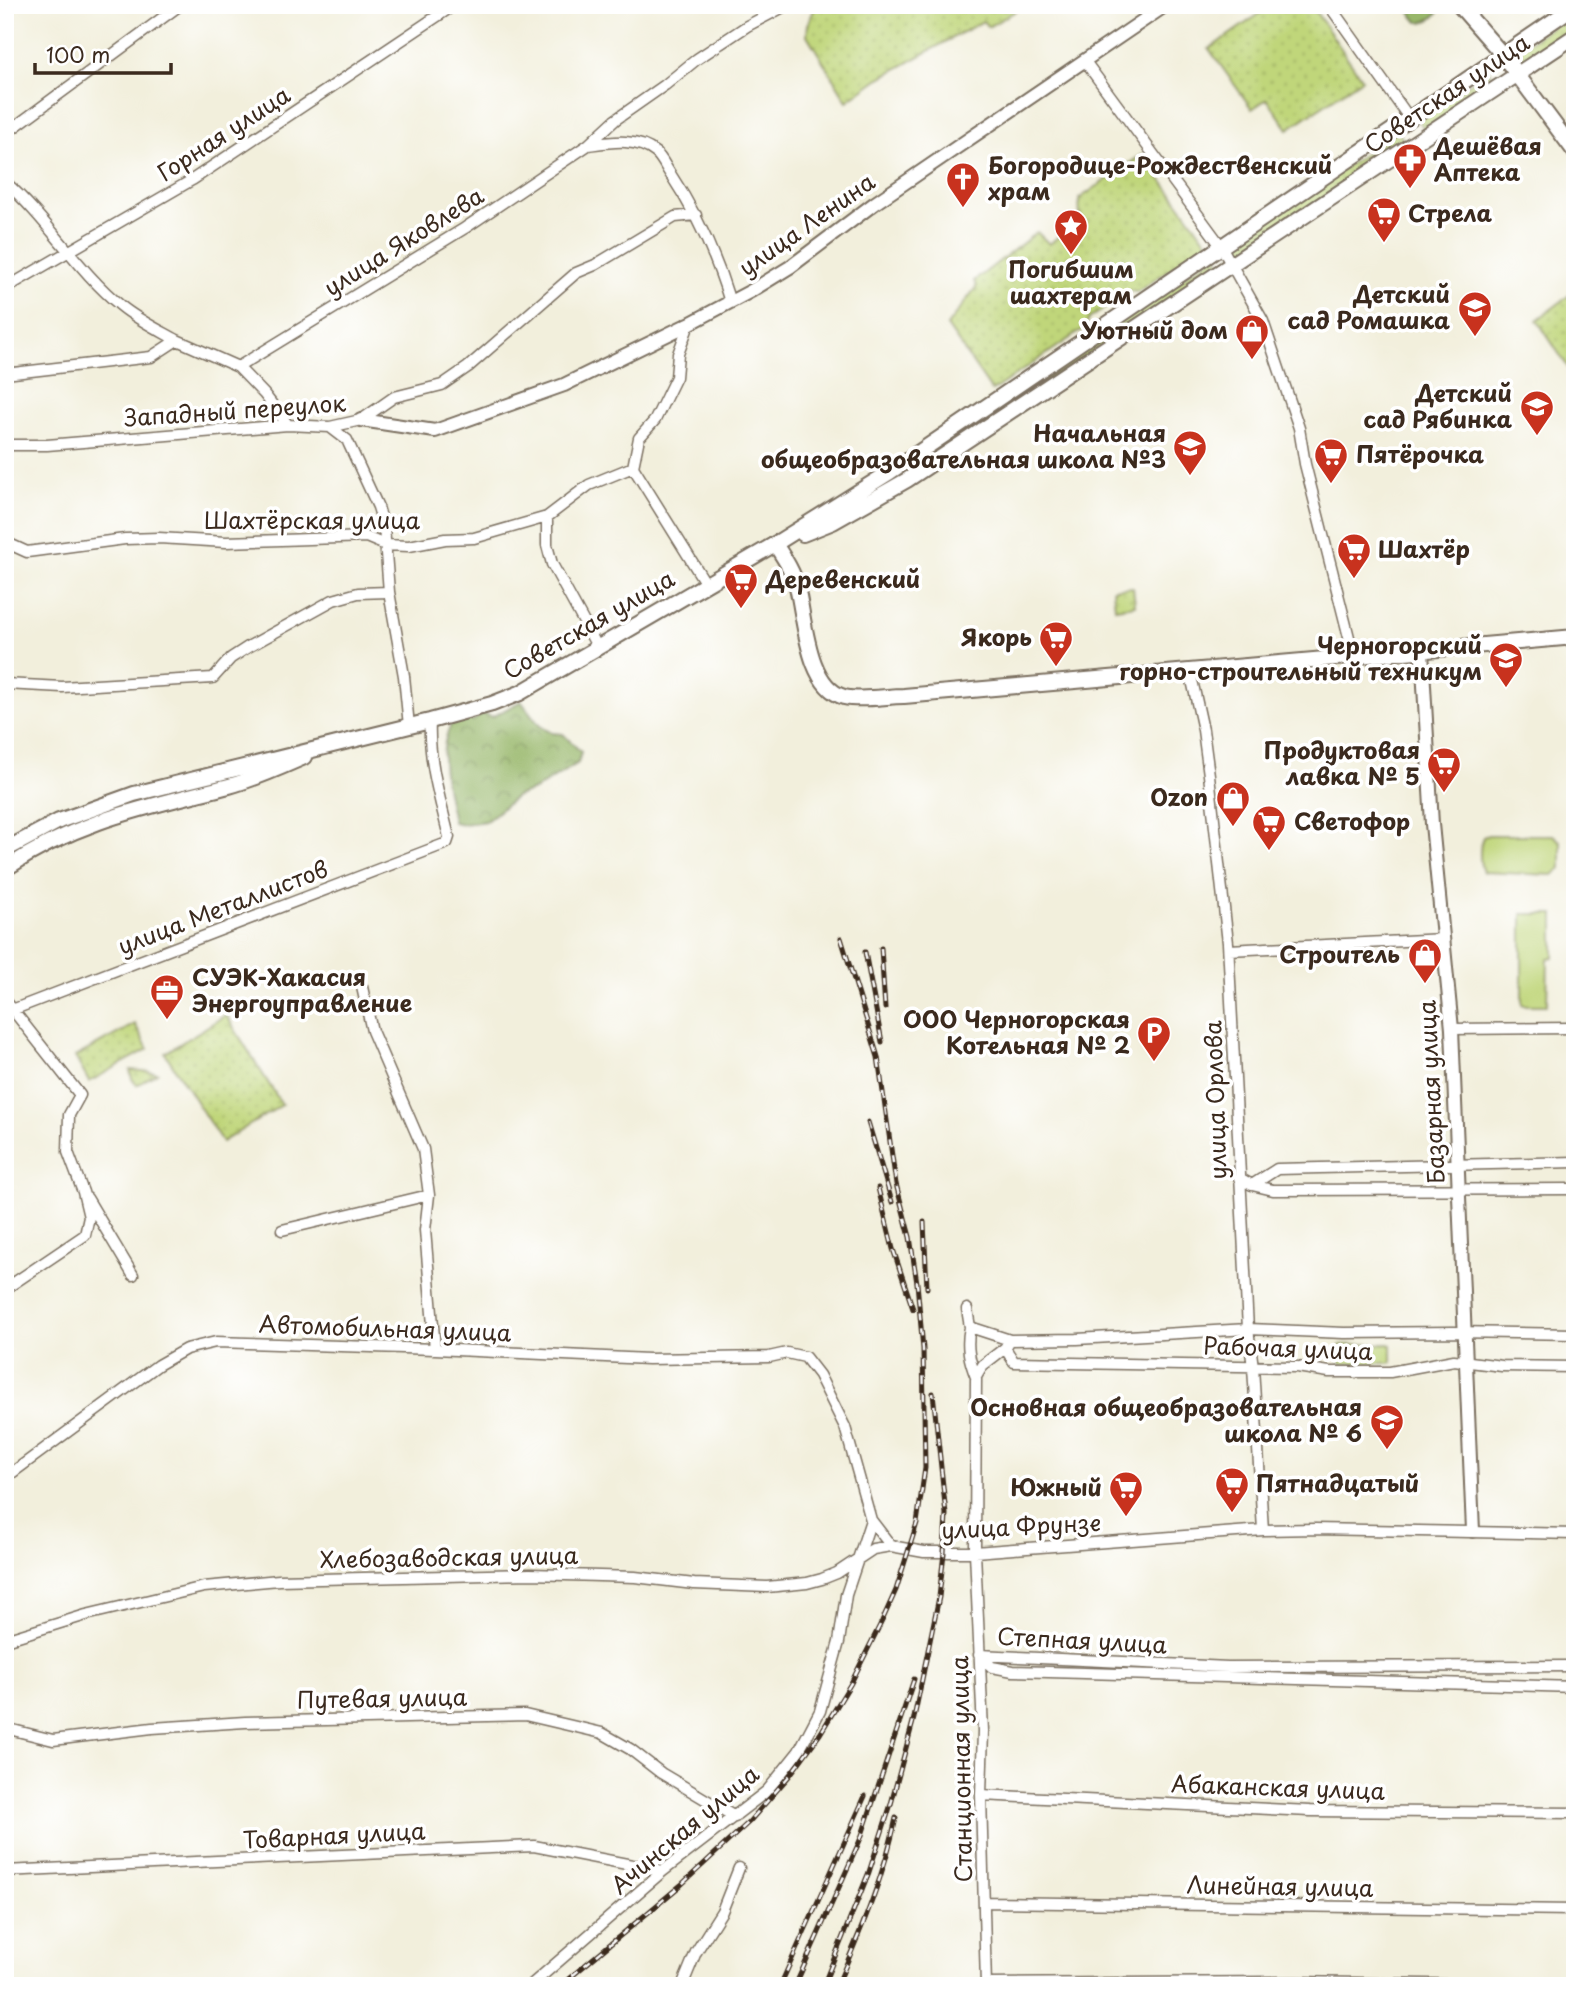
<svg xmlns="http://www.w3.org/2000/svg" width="1580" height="1991" viewBox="0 0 1580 1991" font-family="'Playpen Sans',sans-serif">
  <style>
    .green { fill: url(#green-dots); stroke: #7e804c; stroke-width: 2 }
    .forest { fill: url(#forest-crowns); stroke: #6a7044; stroke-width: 2 }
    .pitch { fill: #c0d67a; stroke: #7e804c; stroke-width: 2 }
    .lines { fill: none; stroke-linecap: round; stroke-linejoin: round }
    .minor-casing { stroke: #7b6f60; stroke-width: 13 }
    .tertiary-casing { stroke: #7b6f60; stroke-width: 16 }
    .secondary-casing { stroke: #7b6f60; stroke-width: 18 }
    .primary-casing { stroke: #7b6f60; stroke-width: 18 }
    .minor { stroke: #fff; stroke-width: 10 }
    .tertiary { stroke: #fff; stroke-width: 12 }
    .secondary { stroke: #fff; stroke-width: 14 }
    .primary { stroke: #fff; stroke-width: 14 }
    .rail-casing { stroke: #3b2a1e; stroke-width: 5 }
    .rail { stroke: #fff; stroke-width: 2.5; stroke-dasharray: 8; stroke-linecap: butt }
    .labels { text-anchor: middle; stroke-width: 7; stroke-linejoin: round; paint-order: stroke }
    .street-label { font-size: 23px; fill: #3b2a1e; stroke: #fff }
    .poi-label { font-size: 23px; font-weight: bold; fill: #3b2a1e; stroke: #fff; text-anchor: end }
  </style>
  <defs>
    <pattern id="green-dots" width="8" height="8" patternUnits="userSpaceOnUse" patternTransform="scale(1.75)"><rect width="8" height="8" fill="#c0d67a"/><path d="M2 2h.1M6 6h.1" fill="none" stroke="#a6b869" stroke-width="1.8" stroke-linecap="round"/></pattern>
    <pattern id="forest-crowns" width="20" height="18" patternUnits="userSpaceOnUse" patternTransform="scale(1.75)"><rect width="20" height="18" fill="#98b76a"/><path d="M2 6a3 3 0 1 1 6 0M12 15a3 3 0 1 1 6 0" fill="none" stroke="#7d9557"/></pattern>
  </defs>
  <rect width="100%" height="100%" fill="#fff"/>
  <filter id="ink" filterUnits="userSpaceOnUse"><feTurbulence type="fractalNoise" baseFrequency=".0143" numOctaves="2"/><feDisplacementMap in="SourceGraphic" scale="14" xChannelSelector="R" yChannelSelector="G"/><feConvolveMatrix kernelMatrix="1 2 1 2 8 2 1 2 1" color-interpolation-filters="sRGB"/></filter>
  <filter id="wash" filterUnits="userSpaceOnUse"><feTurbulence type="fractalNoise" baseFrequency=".00686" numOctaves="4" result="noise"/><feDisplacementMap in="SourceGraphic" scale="28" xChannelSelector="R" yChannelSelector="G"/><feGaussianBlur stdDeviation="1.57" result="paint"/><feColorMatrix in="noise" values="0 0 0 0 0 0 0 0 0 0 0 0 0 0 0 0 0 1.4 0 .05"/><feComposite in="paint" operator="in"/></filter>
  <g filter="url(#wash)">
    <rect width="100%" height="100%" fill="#f2efdc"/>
    <!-- green -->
    <path class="green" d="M 816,5 L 1026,5 L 988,27 L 983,21 L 878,79 L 847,101 L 807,35 L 808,24 Z
      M 1272,5 L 1311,5 L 1362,79 L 1288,129 L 1267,99 L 1252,109 L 1209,49 Z
      M 1575,12 L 1575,30 L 1526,61 L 1518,49 Z
      M 1489,71 L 1496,82 L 1425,130 L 1417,119 Z
      M 1398,131 L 1405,143 L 1237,256 L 1230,246 Z
      M 1143,154 L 1208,243 L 1137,292 L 1130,291 L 1089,319 L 1085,328 L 992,391 L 947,326 L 977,286 L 974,281 L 1037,232 L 1049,244 L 1080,220 L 1079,199 Z
      M 1216,255 L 1222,265 L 907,474 L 904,469 Z
      M 1575,291 L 1575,378 L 1537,320 Z
      M 1133,587 L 1135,605 L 1115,608 L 1113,589 Z
      M 265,768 C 215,785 163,793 113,810 C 75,822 40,843 5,862 L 5,857 L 42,835 L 103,808 Z
      M 226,1015 L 282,1105 L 222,1142 L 165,1053 Z
      M 135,1024 L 148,1049 L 89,1082 L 75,1057 Z
      M 130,1070 L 153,1072 L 157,1073 L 137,1085 L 132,1079 Z"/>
    <!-- forest -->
    <path class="forest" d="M 1404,5 L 1435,5 L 1439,10 C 1435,19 1428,22 1418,22 Z
      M 521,701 L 540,726 L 552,733 L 563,734 L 581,752 L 578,763 L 534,790 L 517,796 L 486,821 L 463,824 L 453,822 C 447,787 435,758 451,724 L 463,718 L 473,721 L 483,713 L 492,717 Z"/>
    <!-- pitch -->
    <path class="pitch" d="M 1488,835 L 1553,835 L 1561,842 L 1561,868 L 1553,875 L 1483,872 C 1479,863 1479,846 1483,837 Z
      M 1522,914 L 1554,914 L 1554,957 L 1548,958 L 1547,1005 L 1522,1005 Z
      M 1389,1344 L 1392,1345 L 1392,1362 L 1390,1363 L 1341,1364 L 1339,1348 L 1341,1345 Z"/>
  </g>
  <g filter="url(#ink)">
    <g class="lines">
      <!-- minor casing -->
      <g class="minor-casing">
        <path id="minor" d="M 1329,5 L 1405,112
          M 1084,60 L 1221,246 L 1263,321 L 1299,428 L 1305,464 L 1354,657
          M 5,134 L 180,5
          M 588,145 C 610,142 637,137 656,153 C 662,158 666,168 671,175 C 697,214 716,256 730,302
          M 5,182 C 48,219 77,270 121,306 C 138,320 159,330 177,340
          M 9,286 L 192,180 L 454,5
          M 238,367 L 264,394 L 288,425
          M 5,374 L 151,357 L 177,340 L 238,367 L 465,228 L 588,145 L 615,120 L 665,85 L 697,59 L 747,26 L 787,5
          M 330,427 L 347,440 L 378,507 L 384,527 L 389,592 L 404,676 L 409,726
          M 5,445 L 47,445 L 288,425 L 330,427 L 361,420 L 394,397 L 442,385 L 468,367 L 576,273 L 595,265 L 675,217 L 696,215
          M 633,467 L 639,438 L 655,420 L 676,377 L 678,354 L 689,324
          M 547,517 L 547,545 L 552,564 L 598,648
          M 5,542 L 27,552 L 125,539 L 159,538 L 226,542 L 366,537 L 385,545 L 409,546 L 445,539 L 474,538 L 547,517 L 589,485 L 633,467 L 706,584
          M 1190,671 L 1203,730 L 1209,775 L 1228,943 L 1248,1329 L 1253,1367 L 1263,1530
          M 5,684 L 62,687 L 213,678 L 231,658 L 248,647 L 333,600 L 358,593 L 389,592
          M 1229,950 L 1443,939
          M 362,987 L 372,1031 L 423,1149 L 429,1195 L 425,1230 L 435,1349
          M 5,1000 L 80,1095 L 69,1115 L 68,1152 L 83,1192 L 89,1217 L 85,1235 L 5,1289
          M 12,1010 L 447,843 L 449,837 C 440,799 428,760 430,721
          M 1452,1029 L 1575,1028
          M 1239,1178 L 1252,1185 L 1273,1190 L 1575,1189
          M 1252,1185 L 1277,1169 L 1575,1162
          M 87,1198 L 133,1275
          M 282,1230 L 429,1195
          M 967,1309 L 970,1327
          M 1005,1348 L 1010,1340 L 1077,1339 L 1248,1329 L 1344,1333 L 1453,1332 L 1575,1334
          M 976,1377 C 969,1360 966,1346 970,1327 L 1010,1340
          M 5,1478 L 158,1365 L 186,1349 L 216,1342 L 435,1349 L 648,1359 L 769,1357 L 787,1353 L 805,1357 L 819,1375 L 845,1427 L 871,1520 L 891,1546 L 924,1552 L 975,1552 L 1263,1530 L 1315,1529 L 1575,1534
          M 5,1640 L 86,1615 L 204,1587 L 279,1580 L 530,1574 L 635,1577 L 694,1584 L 767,1587 L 807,1583 L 822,1579 L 837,1573 L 873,1549 L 891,1546
          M 979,1655 L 992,1667 L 1013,1671 L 1575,1687
          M 979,1655 L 1228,1667 L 1575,1666
          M 5,1728 L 53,1740 L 152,1728 L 245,1722 L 525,1715 L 602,1733 L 630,1749 L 661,1773 L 735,1817
          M 981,1795 L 1310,1811 L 1575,1813
          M 5,1871 L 534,1846 L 663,1871
          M 984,1902 L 1575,1910
          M 8,1983 L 32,1986
          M 986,1984 L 1293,1982 L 1546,1986
          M 530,1986 L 663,1871 L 767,1791 L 799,1751 L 820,1711 L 839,1642 L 846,1595 L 871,1520
          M 682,1986 L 696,1952 L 722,1911 L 739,1868
          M 872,1986 L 872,1985
          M 986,1986 L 981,1795 L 983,1731 L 975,1552 L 976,1377 L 983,1365 L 1005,1348 L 1014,1362 L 1297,1367 L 1329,1372 L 1390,1372 L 1454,1360 L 1502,1366 L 1575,1367"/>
      </g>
      <!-- tertiary casing -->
      <g class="tertiary-casing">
        <path id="tertiary" d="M 361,420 L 435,431 L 564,385 L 689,324 L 751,291 L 790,267 L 875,203 L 1166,5
          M 1422,651 L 1432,824 L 1452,1029 L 1473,1531"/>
      </g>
      <!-- secondary casing -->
      <g class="secondary-casing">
        <path id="secondary" d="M 1459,5 L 1502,54
          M 5,850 L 59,821 L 134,794 L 430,721 L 492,704 L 520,693 L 775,544 C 784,558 793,571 797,587 C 805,619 807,686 844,697 C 862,701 886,696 904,696 L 1575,637
          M 5,869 C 77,820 148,807 229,786 C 255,779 279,768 304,757"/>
      </g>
      <!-- primary casing -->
      <g class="primary-casing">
        <path id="primary" d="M 1502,54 L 1575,152
          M 803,534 L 833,522 L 907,480 L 1575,36
          M 775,544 L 890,472 L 1575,6"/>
      </g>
      <!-- minor -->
      <use href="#minor" class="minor"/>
      <!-- tertiary -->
      <use href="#tertiary" class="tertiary"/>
      <!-- secondary -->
      <use href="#secondary" class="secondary"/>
      <!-- primary -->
      <use href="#primary" class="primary"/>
      <!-- rail casing -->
      <g class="rail-casing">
        <path id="rail" d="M 881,948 L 885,1008
          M 865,952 L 882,1042
          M 868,1122 L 892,1202
          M 878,1188 L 893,1249 L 913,1309
          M 924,1222 L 927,1288
          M 560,1986 L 681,1885 L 749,1822 L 790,1775 L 820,1734 L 851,1683 L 882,1621 L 896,1590 L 917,1523 L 925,1468 L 923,1349 L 917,1283 L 910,1237 L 896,1184 L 878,1057 L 841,938
          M 780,1986 L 865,1796
          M 795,1986 L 861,1838 L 914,1679
          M 823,1986 L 869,1872 L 891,1804 L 914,1718 L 939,1597 L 944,1553 L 946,1514 L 933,1393
          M 837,1986 C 861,1930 884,1877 896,1818"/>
      </g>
      <!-- rail -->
      <use href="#rail" class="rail"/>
    </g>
  </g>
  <!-- icons -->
  <defs>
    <g id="pharmacy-pin" transform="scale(1.75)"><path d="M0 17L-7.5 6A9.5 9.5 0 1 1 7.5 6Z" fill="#c8321e" stroke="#fff"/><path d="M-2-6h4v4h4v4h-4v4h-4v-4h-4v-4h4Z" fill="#fff"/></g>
    <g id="church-pin" transform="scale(1.75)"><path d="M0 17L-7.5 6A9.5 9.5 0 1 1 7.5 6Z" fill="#c8321e" stroke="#fff"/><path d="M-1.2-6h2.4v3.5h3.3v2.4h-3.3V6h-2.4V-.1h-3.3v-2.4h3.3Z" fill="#fff"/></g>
    <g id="supermarket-pin" transform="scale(1.75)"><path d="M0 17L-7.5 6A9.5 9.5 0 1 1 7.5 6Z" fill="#c8321e" stroke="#fff"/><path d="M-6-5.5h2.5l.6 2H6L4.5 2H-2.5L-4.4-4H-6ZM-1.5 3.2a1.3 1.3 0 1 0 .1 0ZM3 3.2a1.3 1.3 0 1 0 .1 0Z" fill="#fff"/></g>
    <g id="sight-pin" transform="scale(1.75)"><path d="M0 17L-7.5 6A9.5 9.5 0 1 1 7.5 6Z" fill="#c8321e" stroke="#fff"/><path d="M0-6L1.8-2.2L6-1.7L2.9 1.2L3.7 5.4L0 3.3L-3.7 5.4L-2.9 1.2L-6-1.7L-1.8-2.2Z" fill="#fff"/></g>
    <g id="school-pin" transform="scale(1.75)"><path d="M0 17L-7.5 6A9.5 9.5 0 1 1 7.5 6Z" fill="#c8321e" stroke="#fff"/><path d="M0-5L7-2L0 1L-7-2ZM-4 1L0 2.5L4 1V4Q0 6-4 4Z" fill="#fff"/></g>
    <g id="shop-pin" transform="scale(1.75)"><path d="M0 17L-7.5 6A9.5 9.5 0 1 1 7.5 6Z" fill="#c8321e" stroke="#fff"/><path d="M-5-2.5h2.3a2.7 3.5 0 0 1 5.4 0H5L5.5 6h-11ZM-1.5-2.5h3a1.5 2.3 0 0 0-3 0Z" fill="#fff"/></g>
    <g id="university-pin" transform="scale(1.75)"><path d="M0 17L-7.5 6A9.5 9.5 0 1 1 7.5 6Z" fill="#c8321e" stroke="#fff"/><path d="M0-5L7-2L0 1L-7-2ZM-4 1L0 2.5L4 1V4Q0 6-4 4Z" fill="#fff"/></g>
    <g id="office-pin" transform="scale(1.75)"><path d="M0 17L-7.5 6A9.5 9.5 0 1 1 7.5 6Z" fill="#c8321e" stroke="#fff"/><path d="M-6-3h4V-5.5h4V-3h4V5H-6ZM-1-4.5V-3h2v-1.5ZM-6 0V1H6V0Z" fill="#fff"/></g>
    <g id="parking-pin" transform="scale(1.75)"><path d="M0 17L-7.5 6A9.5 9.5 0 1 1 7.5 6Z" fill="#c8321e" stroke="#fff"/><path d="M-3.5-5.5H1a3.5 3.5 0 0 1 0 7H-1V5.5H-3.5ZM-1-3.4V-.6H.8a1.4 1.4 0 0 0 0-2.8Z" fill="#fff"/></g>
  </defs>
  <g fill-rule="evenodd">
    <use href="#pharmacy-pin" x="1410" y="160"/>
    <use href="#church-pin" x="963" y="179"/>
    <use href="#supermarket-pin" x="1384" y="214"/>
    <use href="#sight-pin" x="1071" y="226"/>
    <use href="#school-pin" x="1475" y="308"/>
    <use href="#shop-pin" x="1252" y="331"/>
    <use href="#school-pin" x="1537" y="407"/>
    <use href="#school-pin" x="1190" y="447"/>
    <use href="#supermarket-pin" x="1331" y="455"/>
    <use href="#supermarket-pin" x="1354" y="550"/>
    <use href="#supermarket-pin" x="741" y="580"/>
    <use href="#supermarket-pin" x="1056" y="638"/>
    <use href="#university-pin" x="1506" y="659"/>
    <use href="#supermarket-pin" x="1444" y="764"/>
    <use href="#shop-pin" x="1233" y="798"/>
    <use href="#supermarket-pin" x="1269" y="822"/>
    <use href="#shop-pin" x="1425" y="955"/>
    <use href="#office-pin" x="167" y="991"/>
    <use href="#parking-pin" x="1154" y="1033"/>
    <use href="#school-pin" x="1387" y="1421"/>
    <use href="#supermarket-pin" x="1232" y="1484"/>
    <use href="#supermarket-pin" x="1126" y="1488"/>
  </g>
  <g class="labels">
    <!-- street labels -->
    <g class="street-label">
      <text transform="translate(1447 94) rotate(-34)" y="8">Советская улица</text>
      <text transform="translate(224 134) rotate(-33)" y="8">Горная улица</text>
      <text transform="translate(807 225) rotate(-35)" y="8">улица Ленина</text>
      <text transform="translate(404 242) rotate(-32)" y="8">улица Яковлева</text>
      <text transform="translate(235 411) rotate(-4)" y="8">Западный переулок</text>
      <text x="312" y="529">Шахтёрская улица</text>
      <text transform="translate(589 625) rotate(-30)" y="8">Советская улица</text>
      <text transform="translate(223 908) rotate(-21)" y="8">улица Металлистов</text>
      <text transform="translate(1432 1092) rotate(-93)" y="8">Базарная улица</text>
      <text transform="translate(1216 1100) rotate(-92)" y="8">улица Орлова</text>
      <text transform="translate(385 1329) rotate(2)" y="8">Автомобильная улица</text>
      <text transform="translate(1288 1349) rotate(2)" y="8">Рабочая улица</text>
      <text transform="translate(1021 1527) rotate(-3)" y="8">улица Фрунзе</text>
      <text transform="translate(449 1558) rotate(-1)" y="8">Хлебозаводская улица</text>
      <text transform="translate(1082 1641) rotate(3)" y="8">Степная улица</text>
      <text transform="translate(382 1699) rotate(-1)" y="8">Путевая улица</text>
      <text transform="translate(962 1769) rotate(-91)" y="8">Станционная улица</text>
      <text transform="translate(1278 1788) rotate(2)" y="8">Абаканская улица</text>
      <text transform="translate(685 1830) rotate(-40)" y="8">Ачинская улица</text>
      <text transform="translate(334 1836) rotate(-3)" y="8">Товарная улица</text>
      <text transform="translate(1280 1887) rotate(1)" y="8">Линейная улица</text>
    </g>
    <!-- poi labels -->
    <g class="poi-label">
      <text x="1434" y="155" text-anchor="start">Дешёвая<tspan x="1434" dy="26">Аптека</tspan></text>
      <text x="988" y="174" text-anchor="start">Богородице-Рождественский<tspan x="988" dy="26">храм</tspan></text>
      <text x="1408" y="222" text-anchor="start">Стрела</text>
      <text x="1071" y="278" text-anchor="middle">Погибшим<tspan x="1071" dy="26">шахтерам</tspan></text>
      <text x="1450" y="303">Детский<tspan x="1450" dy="26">сад Ромашка</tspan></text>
      <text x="1228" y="339">Уютный дом</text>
      <text x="1512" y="402">Детский<tspan x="1512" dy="26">сад Рябинка</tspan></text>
      <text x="1166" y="442">Начальная<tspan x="1166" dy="26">общеобразовательная школа №3</tspan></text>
      <text x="1356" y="463" text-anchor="start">Пятёрочка</text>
      <text x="1378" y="558" text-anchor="start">Шахтёр</text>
      <text x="766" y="588" text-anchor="start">Деревенский</text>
      <text x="1032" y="646">Якорь</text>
      <text x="1482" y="654">Черногорский<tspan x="1482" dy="26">горно-строительный техникум</tspan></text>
      <text x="1420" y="759">Продуктовая<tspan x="1420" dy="26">лавка № 5</tspan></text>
      <text x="1208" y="806">Ozon</text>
      <text x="1294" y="830" text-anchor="start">Светофор</text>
      <text x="1400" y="963">Строитель</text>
      <text x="192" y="986" text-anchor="start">СУЭК-Хакасия<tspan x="192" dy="26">Энергоуправление</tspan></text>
      <text x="1130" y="1028">ООО Черногорская<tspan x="1130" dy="26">Котельная № 2</tspan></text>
      <text x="1362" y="1416">Основная общеобразовательная<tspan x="1362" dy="26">школа № 6</tspan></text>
      <text x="1256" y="1492" text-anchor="start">Пятнадцатый</text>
      <text x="1102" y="1496">Южный</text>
    </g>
  </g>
  <!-- margin -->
  <rect width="1580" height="1991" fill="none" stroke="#fff" stroke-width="28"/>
  <!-- scale -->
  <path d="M35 63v10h136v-10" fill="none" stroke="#3b2a1e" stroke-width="3.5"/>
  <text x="46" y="63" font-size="21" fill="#3b2a1e" stroke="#ffffff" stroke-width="5" paint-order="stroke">100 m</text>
</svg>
